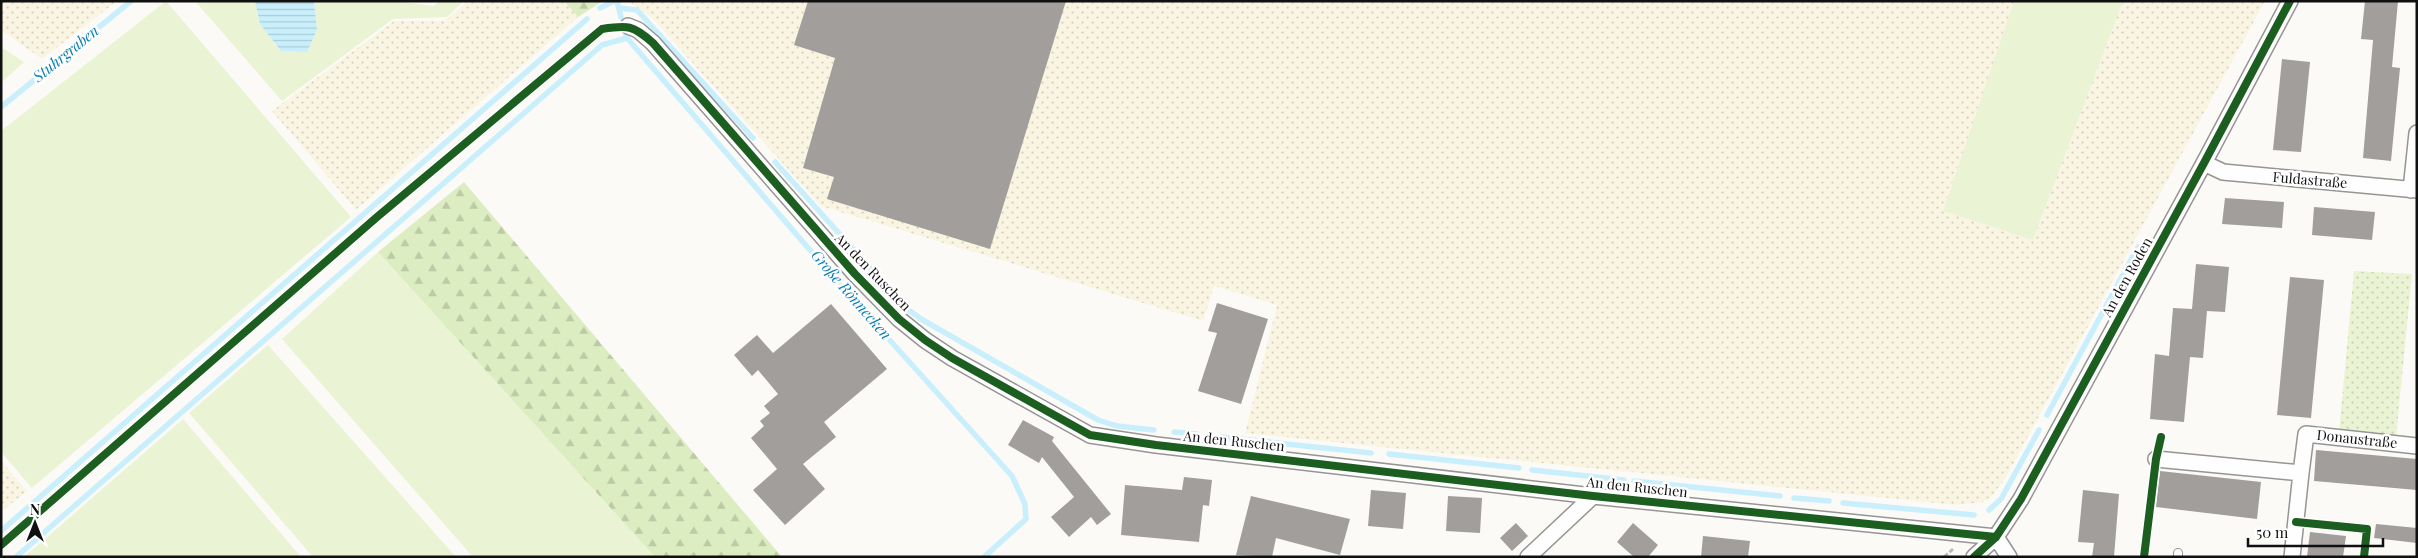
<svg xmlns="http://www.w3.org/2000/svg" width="2418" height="558" viewBox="0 0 2418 558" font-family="'Playfair Display',serif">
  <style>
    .farmland { fill: url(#farmland-dots) }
    .grass { fill: #eaf4d4 }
    .forest { fill: url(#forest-firs) }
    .park { fill: url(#park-dots) }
    .water { fill: url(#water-rules) }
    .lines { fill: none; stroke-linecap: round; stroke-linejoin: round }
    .stream { stroke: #c8effb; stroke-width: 5.5 }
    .building { fill: #a19e9b }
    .service-casing { stroke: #969594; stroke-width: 10 }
    .minor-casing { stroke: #969594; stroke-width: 18 }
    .path { stroke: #b9b9b8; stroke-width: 3; stroke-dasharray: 5 2.5; stroke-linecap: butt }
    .service { stroke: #fffefe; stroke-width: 8 }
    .minor { stroke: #fffefe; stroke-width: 15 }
    .cycleway-casing { stroke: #fff; stroke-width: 11 }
    .cycleway { stroke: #1b5e20; stroke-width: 8 }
    .labels { text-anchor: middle; stroke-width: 5; stroke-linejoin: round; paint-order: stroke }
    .street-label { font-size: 14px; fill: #101010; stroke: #fff }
    .water-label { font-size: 15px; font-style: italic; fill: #0a7db2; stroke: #fff }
  </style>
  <defs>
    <pattern id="farmland-dots" width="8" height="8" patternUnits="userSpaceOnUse" patternTransform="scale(1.25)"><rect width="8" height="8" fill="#faf5e2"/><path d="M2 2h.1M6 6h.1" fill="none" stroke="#d5d1c1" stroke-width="1.8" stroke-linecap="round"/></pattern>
    <pattern id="forest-firs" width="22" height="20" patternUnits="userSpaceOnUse" patternTransform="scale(1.25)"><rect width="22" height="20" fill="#dcedc1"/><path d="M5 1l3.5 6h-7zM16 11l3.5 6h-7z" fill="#bccaa5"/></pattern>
    <pattern id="park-dots" width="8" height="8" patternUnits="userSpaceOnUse" patternTransform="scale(1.25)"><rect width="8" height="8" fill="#eaf4d4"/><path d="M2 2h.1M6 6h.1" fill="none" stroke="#c8d0b5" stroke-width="1.8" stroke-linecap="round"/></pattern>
    <pattern id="water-rules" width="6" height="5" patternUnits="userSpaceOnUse" patternTransform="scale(1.25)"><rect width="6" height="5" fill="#c8effb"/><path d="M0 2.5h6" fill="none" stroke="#abccd6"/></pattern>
  </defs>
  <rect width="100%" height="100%" fill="#fcfaf7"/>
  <!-- farmland -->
  <path class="farmland" d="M 1,1 L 117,1 L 42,59 L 1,30 Z
    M 467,1 L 564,1 L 578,17 L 356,210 L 272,111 L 394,21 L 445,21 Z
    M 628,1 L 2014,1 L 1943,211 L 2033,240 L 2123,1 L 2265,1 L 2006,477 L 1993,495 L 1983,502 L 1956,505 L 1245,433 L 1277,305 L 1214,286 L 1203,321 L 821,206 L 653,19 Z
    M 1,461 L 27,491 L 1,512 Z"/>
  <!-- grass -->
  <path class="grass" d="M 166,1 L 351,217 L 32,488 L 1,452 L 1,131 Z
    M 195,1 L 255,1 L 260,24 L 281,51 L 307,52 L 317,30 L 314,1 L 395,1 L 434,6 L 439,1 L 464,1 L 447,17 L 393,19 L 282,101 Z
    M 2014,1 L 2123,1 L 2033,240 L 1943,211 Z
    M 1,47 L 24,62 L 1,83 Z
    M 378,252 L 655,557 L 473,557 L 282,339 Z
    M 268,345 L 456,557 L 313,557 L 189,413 Z
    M 183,419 L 301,557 L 24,557 Z"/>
  <!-- forest -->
  <path class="forest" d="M 564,1 L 603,1 L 578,17 Z
    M 464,182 L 782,557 L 655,557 L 378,252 Z"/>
  <!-- park -->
  <path class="park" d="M 2354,271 L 2412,274 L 2396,437 L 2339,432 Z"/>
  <!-- water -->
  <path class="water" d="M 255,1 L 314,1 L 317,30 L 307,52 L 281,51 L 260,24 Z"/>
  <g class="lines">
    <!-- stream -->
    <path class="stream" d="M 617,1 L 621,17
      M 600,8 L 614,1
      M 619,8 L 637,10 L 753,138
      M 626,34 L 627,38 L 841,286 L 1012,476 L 1025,504 L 1026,519 L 984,557
      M 1,107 L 131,1
      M 775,162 L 906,308 L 921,319 L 1098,420 L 1117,426 L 1154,430
      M 2047,415 L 2138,247
      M 1174,432 L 1197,434
      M 1222,437 L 1371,453
      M 1389,454 L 1519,468
      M 1532,470 L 1624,480
      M 1634,481 L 1780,496
      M 1794,498 L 1829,501
      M 1843,503 L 1974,515
      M 1989,510 L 2001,499 L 2039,430
      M 1,531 L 587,19
      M 16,557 L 602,45 L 627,38"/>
  </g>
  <!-- building -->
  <path class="building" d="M 808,1 L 1066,1 L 990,249 L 827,199 L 834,177 L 803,168 L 835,58 L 794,45 Z
    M 2365,1 L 2398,1 L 2392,67 L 2400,68 L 2391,161 L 2363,158 L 2373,40 L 2361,39 Z
    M 2282,59 L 2310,62 L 2301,152 L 2273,150 Z
    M 2225,198 L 2284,202 L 2282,228 L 2222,224 Z
    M 2314,207 L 2375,212 L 2372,240 L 2312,235 Z
    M 2196,264 L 2229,267 L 2225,312 L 2207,311 L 2203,358 L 2190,357 L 2184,422 L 2150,419 L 2155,354 L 2169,356 L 2173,308 L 2192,309 Z
    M 2290,277 L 2324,280 L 2311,418 L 2277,415 Z
    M 1217,303 L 1268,319 L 1241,404 L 1198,391 L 1217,333 L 1208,331 Z
    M 831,304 L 887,369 L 824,422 L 836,437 L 803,464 L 825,489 L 785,525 L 753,490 L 777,469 L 751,438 L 764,426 L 760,421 L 770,413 L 764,406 L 778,394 L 758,370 L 752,376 L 734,355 L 757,335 L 773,353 Z
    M 1023,420 L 1054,437 L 1052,441 L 1111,514 L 1097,525 L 1091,517 L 1069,537 L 1051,517 L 1074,497 L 1042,457 L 1039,463 L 1008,445 Z
    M 2316,450 L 2417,459 L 2417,490 L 2314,481 Z
    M 2160,471 L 2261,482 L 2257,519 L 2156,507 Z
    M 1184,477 L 1212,480 L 1209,506 L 1203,505 L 1199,542 L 1121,535 L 1125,485 L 1182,490 Z
    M 1371,490 L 1406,493 L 1403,529 L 1368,526 Z
    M 2083,490 L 2119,494 L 2114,557 L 2092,557 L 2094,543 L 2078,542 Z
    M 1251,496 L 1350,519 L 1340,555 L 1276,538 L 1272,557 L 1236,555 Z
    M 1448,496 L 1482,498 L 1480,533 L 1446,531 Z
    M 1516,523 L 1528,536 L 1512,551 L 1500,538 Z
    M 1633,523 L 1658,545 L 1648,557 L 1634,557 L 1617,542 Z
    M 2376,524 L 2417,528 L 2417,543 L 2374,538 Z
    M 2310,532 L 2346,536 L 2343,557 L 2307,557 Z
    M 1703,536 L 1750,541 L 1748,557 L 1701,557 Z"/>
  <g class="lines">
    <!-- service casing -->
    <g class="service-casing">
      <path id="service" d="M 2178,557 L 2178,553"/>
    </g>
    <!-- minor casing -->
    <g class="minor-casing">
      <path id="minor" d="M 628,26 L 638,30 L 653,43 L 855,274 L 899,319 L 925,340 L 952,358 L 1090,435 L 1156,445 L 1593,496 L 1996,537
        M 2204,163 L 2223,172 L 2417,190
        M 2411,190 L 2417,133
        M 2156,459 L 2301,473 L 2292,557
        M 2301,473 L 2306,434 L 2417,446
        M 1996,537 L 2009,557
        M 1528,557 L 1593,496
        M 1974,557 L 1996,537 L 2021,499 L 2204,163 L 2290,1"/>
    </g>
    <!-- path -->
    <path class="path" d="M 1944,557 L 1953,549"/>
    <!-- service -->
    <use href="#service" class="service"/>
    <!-- minor -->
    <use href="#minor" class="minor"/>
    <!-- cycleway casing -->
    <g class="cycleway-casing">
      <path id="cycleway" d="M 2296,522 L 2367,529 L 2364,557
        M 1,545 L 377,217 L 602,29 C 628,25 633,25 653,43 L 855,274 L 899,319 L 925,340 L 952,358 L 1090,435 L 1156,445 L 1593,496 L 1996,537
        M 1974,557 L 1996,537 L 2021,499 L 2204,163 L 2290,1
        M 2144,557 L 2156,459 L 2161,437"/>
    </g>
    <!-- cycleway -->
    <use href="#cycleway" class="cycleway"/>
  </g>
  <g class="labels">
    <!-- street labels -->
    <g class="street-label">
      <text transform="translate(2310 180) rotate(5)" y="5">Fuldastraße</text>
      <text transform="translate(873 272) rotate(46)" y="5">An den Ruschen</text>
      <text transform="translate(2127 277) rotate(-61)" y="5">An den Roden</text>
      <text transform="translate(2357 439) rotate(6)" y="5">Donaustraße</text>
      <text transform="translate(1234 441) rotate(6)" y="5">An den Ruschen</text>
      <text transform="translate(1637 487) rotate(6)" y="5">An den Ruschen</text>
    </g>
    <!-- water labels -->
    <g class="water-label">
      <text transform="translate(66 54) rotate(-39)" y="5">Stuhrgraben</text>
      <text transform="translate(851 295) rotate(49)" y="5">Große Rönnecken</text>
    </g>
  </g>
  <!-- border -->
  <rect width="2418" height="558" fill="none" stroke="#101010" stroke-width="5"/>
  <!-- north arrow -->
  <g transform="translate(35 523)" stroke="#ffffff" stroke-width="4" paint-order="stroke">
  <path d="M0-4L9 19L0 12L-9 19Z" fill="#101010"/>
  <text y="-8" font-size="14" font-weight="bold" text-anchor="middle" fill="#101010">N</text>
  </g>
  <!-- scale -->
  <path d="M2248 538v8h135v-8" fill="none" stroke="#101010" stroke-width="2.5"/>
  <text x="2256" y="538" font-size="15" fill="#101010" stroke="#ffffff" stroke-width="4" paint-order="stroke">50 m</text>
</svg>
